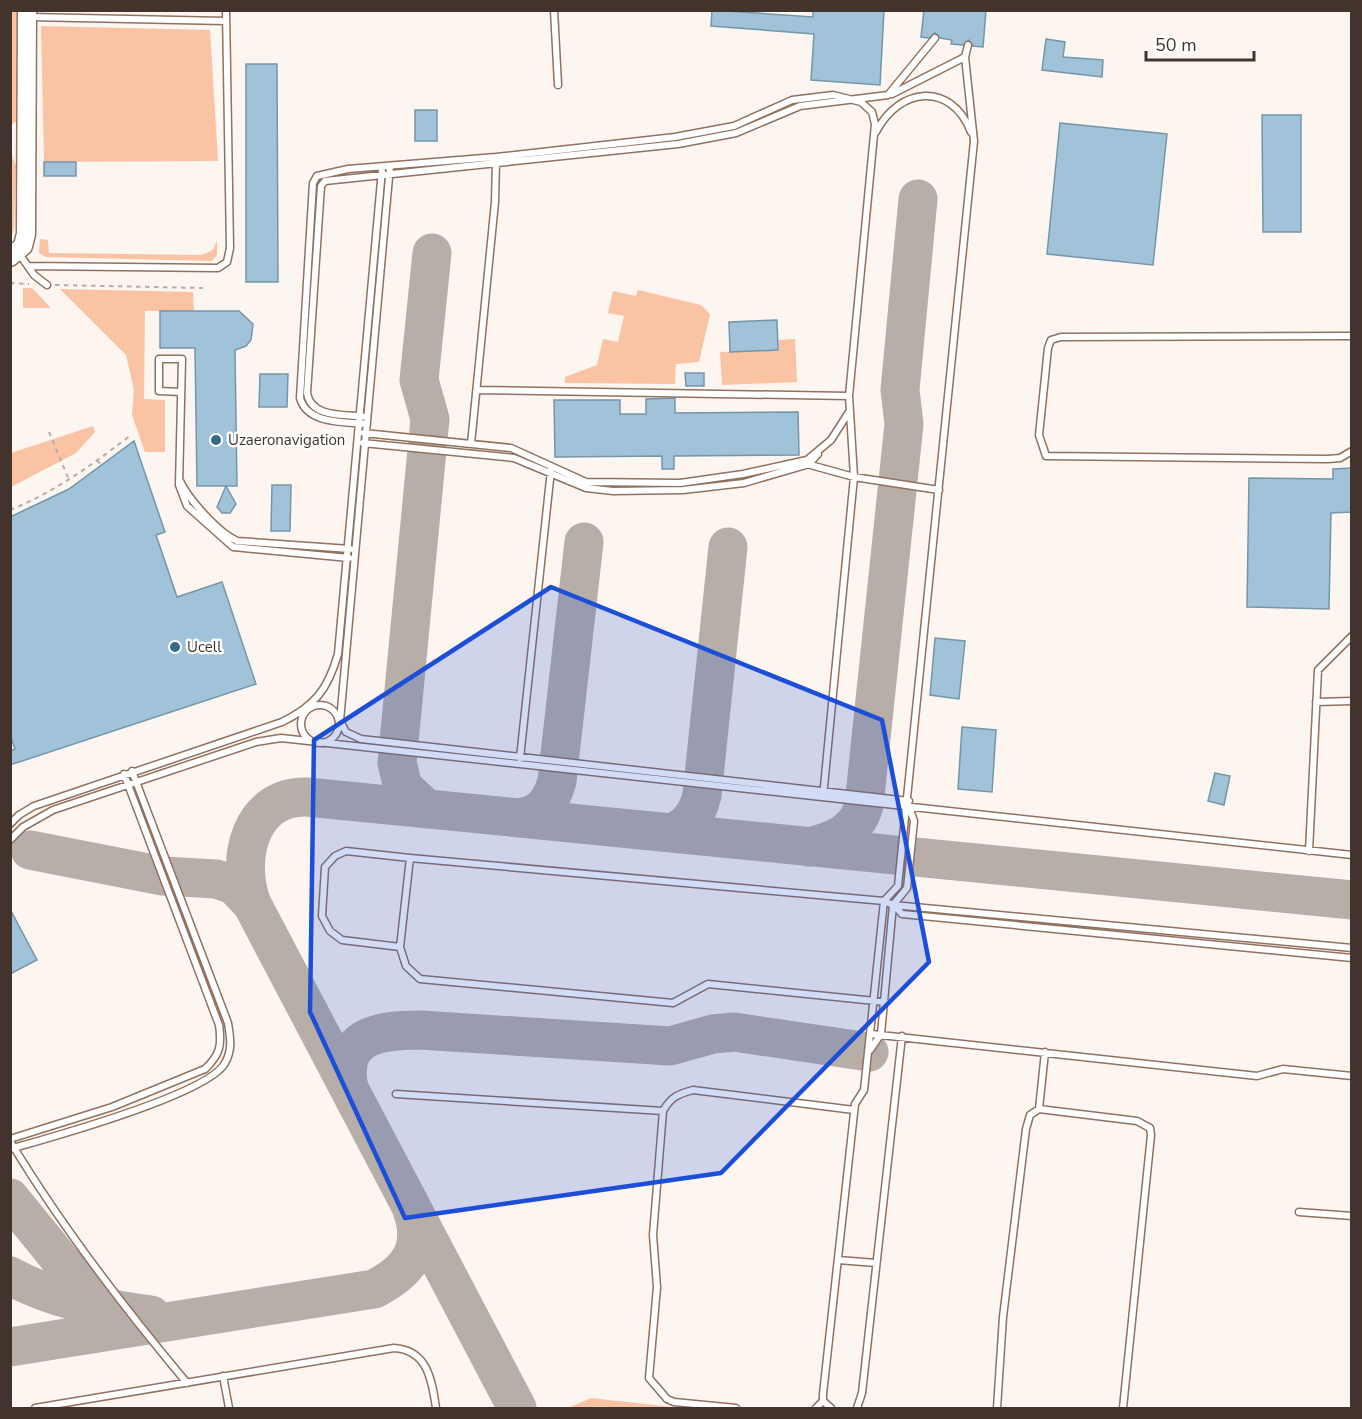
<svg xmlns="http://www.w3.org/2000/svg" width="1362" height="1419" viewBox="0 0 1362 1419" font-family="'Nunito Sans',sans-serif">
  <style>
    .green { fill: #f9c3a4 }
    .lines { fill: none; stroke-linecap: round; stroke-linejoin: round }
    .taxiway { stroke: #b8aea8; stroke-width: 39 }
    .building { fill: #a0c3d9; stroke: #7496aa; stroke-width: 1.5 }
    .lane-casing { stroke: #91715f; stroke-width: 9 }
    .secondary-casing { stroke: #91715f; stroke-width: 21 }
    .path { stroke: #b6ada7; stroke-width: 2; stroke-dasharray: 4.5 4.5; stroke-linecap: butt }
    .lane { stroke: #fff; stroke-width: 6 }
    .secondary { stroke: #fff; stroke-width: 18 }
    .marked { fill: #1d4ed8; fill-opacity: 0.2; stroke: #1d4ed8; stroke-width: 4.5; stroke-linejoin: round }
    .poi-dot { fill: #366a87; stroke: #fff; stroke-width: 2 }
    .labels { text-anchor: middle; stroke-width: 5; stroke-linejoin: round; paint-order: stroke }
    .poi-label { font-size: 15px; fill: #42342c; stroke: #fff; text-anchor: start }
  </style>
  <rect width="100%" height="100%" fill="#fcf5f0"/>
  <!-- green -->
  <path class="green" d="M 11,10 L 17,11 L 17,121 L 11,125 Z
    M 41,26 L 210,30 L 218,161 L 44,162 Z
    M 10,150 L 16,166 L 14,229 L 11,238 Z
    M 40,239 L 48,240 L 49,253 L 202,255 L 213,250 L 217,240 L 217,255 L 212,261 L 46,257 L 39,253 Z
    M 23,288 L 32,288 L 51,308 L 23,308 Z
    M 60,289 L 193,292 L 194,311 L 145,311 L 144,399 L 165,400 L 165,452 L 145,452 L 132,415 L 134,390 L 126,355 Z
    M 638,290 L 701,305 L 710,314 L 699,362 L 676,364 L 675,384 L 565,383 L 565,377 L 597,365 L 603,339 L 618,342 L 624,316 L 608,313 L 613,291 L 636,296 Z
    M 795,339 L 797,382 L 722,385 L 720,352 L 778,350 L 778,340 Z
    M 93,426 L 95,432 L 76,453 L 11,487 L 11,453 Z
    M 591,1398 L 681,1408 L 568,1408 Z"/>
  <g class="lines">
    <!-- taxiway -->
    <path class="taxiway" d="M 427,809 L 403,787 L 397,763 L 430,419 L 419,380 L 432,253
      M 518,818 C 541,815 551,803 557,781 L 584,542
      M 671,833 C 689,827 698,813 702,795 L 728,547
      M 809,847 C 834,841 857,832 864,805 L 904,424 L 900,390 L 918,199
      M 30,850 L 163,876 L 216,879 L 234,885 L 252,904
      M 349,1088 C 338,1035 380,1030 420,1030 L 670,1046 L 713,1034 L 734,1032 L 869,1052
      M 10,1198 L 75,1278 L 105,1311
      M 10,1276 C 54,1300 103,1309 151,1315
      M 10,1347 L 374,1289 C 408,1272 426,1249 412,1210
      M 517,1408 L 252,904 C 235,860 250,795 307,797 L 1352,900"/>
  </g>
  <!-- building -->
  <path class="building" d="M 712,10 L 813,17 L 813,10 L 884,10 L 880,85 L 811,80 L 814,34 L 711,26 Z
    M 924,10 L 986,10 L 983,47 L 973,46 L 969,40 L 963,45 L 951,44 L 952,40 L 940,38 L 935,33 L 929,38 L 921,37 Z
    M 1046,39 L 1065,42 L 1063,57 L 1103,60 L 1102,77 L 1042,70 Z
    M 246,64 L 277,64 L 278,282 L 246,282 Z
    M 415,110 L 437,110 L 437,141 L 415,141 Z
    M 1262,115 L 1301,115 L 1301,232 L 1263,232 Z
    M 1060,123 L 1167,134 L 1153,265 L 1047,254 Z
    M 44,162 L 76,162 L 76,176 L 44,176 Z
    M 160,311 L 239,311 L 253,324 L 251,340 L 246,346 L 235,350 L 237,486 L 226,486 L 236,504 L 230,513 L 222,513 L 217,507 L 226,486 L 197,486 L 195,348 L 160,348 Z
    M 777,320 L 778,350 L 730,352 L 729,322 Z
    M 685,373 L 704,373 L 704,386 L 686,386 Z
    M 260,374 L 288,374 L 287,407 L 259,407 Z
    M 675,398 L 675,413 L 798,412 L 799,455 L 674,456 L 674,469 L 662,469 L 662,456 L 555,457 L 554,400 L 620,400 L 620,414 L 646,414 L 646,399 Z
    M 134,441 L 165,532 L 156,535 L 177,597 L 222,582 L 256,684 L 10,765 L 10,751 L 15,749 L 10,735 L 10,517 L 69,489 Z
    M 1352,468 L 1352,512 L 1331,513 L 1329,609 L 1247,607 L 1249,478 L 1333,479 L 1333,469 Z
    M 272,485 L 291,485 L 290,531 L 271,531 Z
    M 935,638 L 965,641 L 959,699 L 930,695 Z
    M 962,727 L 996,730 L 992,792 L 958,789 Z
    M 1215,773 L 1230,776 L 1224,805 L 1208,801 Z
    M 10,909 L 37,960 L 10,974 Z"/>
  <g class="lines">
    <!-- lane casing -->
    <g class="lane-casing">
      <path id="lane" d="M 554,10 L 558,85
        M 29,17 L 226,21
        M 892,94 L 965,57
        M 876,132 C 899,87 951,81 971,132
        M 390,166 L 340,721 L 346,732 L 361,739 L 909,801
        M 18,252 L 34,275 L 47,285
        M 28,266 L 218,268 L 227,262 L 230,248 L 226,10
        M 1352,336 L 1061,337 L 1051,340 L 1048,348 L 1039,435 L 1046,456 L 1328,459 L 1340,458 L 1352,451
        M 477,390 L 849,396
        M 181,392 L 159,391 L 159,359 L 182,359 L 179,485 L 187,506 L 233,547 L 349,558
        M 367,417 C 347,414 311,419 307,393 L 321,186 L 325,181 L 678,144 L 736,133 L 800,106 L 888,95 L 935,38
        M 367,424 C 344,422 307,424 300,398 L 313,183 L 317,176 L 348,169 L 496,157 L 675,137 L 734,126 L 792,100 L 833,95 L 861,102 L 872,112 L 875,124 L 849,396 L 854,477 L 823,797
        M 364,433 L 511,448 L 586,482 L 680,483 L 743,474 L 807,460 L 831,440 L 849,412
        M 363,443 L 514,458 L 586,488 L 613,491 L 683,490 L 744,483 L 809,464 L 818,454
        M 471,444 L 495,202 L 496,161
        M 807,464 L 854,477 L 939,490
        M 180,481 C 189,500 218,532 237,541 L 350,549
        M 1316,702 L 1352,701
        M301 724a19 19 0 1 1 38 0a19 19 0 1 1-38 0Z
        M 520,758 L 551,470
        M 10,824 L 19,815 L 34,806 L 282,722 C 315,706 328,689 338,654 L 382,170
        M 10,840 L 23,827 L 53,810 L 256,742 L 281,738 L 1352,855
        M 1309,851 L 1318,670 L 1352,636
        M 894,905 L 902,914 L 1352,958
        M 400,947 L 342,940 L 330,931 L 322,916 L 325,867 L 335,856 L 346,851 L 410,858
        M 885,1002 L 708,984 L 673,1003 L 420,979 L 406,966 L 400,947 L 410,858 L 884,901 L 893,905 L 1352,948
        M 871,1034 L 1257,1076 L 1283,1069 L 1352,1076
        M 870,1050 L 881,1034 L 893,905 L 907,888 L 914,821 L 908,804
        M 396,1094 L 663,1111
        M 1039,1109 L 1045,1052
        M 10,1139 L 112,1107 L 205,1069 C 220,1055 222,1045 219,1025 L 124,774
        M 10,1141 C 60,1224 125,1309 187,1383
        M 10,1149 C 49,1138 209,1094 225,1063 C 233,1049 230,1037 228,1023 L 132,771
        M 1299,1212 L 1352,1216
        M 838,1260 L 876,1263
        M 223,1376 L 229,1408
        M 35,1408 L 394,1348 C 428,1350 432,1381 436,1408
        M 736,1408 L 674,1402 L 667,1399 L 649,1378 L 657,1287 L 653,1235 L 663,1111 C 671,1097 678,1094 693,1090 L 854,1110
        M 816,1408 L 823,1401
        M 831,1408 L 823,1401 L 823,1394 L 855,1104 L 864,1090 L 884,901 L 898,886 L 974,141 L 965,57 L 968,45
        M 857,1408 L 862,1393 L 902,1036
        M 997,1408 L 1003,1317 L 1026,1129 L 1030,1115 L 1039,1109 L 1137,1121 L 1150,1128 L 1151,1135 L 1123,1408"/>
    </g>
    <!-- secondary casing -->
    <g class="secondary-casing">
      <path id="secondary" d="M 10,257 L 23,246 L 26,234 L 27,10"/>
    </g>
    <!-- path -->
    <path class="path" d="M 10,283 L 29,284
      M 55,285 L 203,288
      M 49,432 L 69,480
      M 97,460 L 101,465
      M 10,510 C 55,492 93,464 131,435"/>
    <!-- lane -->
    <use href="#lane" class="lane"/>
    <!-- secondary -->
    <use href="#secondary" class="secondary"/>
  </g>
  <!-- marked area -->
  <path class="marked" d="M 551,587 L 882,720 L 929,962 L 721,1173 L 405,1218 L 310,1012 L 314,740 Z"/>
  <!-- markers -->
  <g class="poi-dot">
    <circle cx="216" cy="440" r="6"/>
    <circle cx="175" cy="647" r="6"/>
  </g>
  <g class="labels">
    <!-- poi labels -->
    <g class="poi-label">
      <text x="228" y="445">Uzaeronavigation</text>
      <text x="187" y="652">Ucell</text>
    </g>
  </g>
  <!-- border -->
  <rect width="1362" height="1419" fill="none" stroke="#42342c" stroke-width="24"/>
  <!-- scale -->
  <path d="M1146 51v9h108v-9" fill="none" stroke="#42342c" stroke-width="3"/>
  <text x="1155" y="51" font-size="18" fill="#42342c" stroke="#ffffff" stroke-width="4.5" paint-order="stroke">50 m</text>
</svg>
